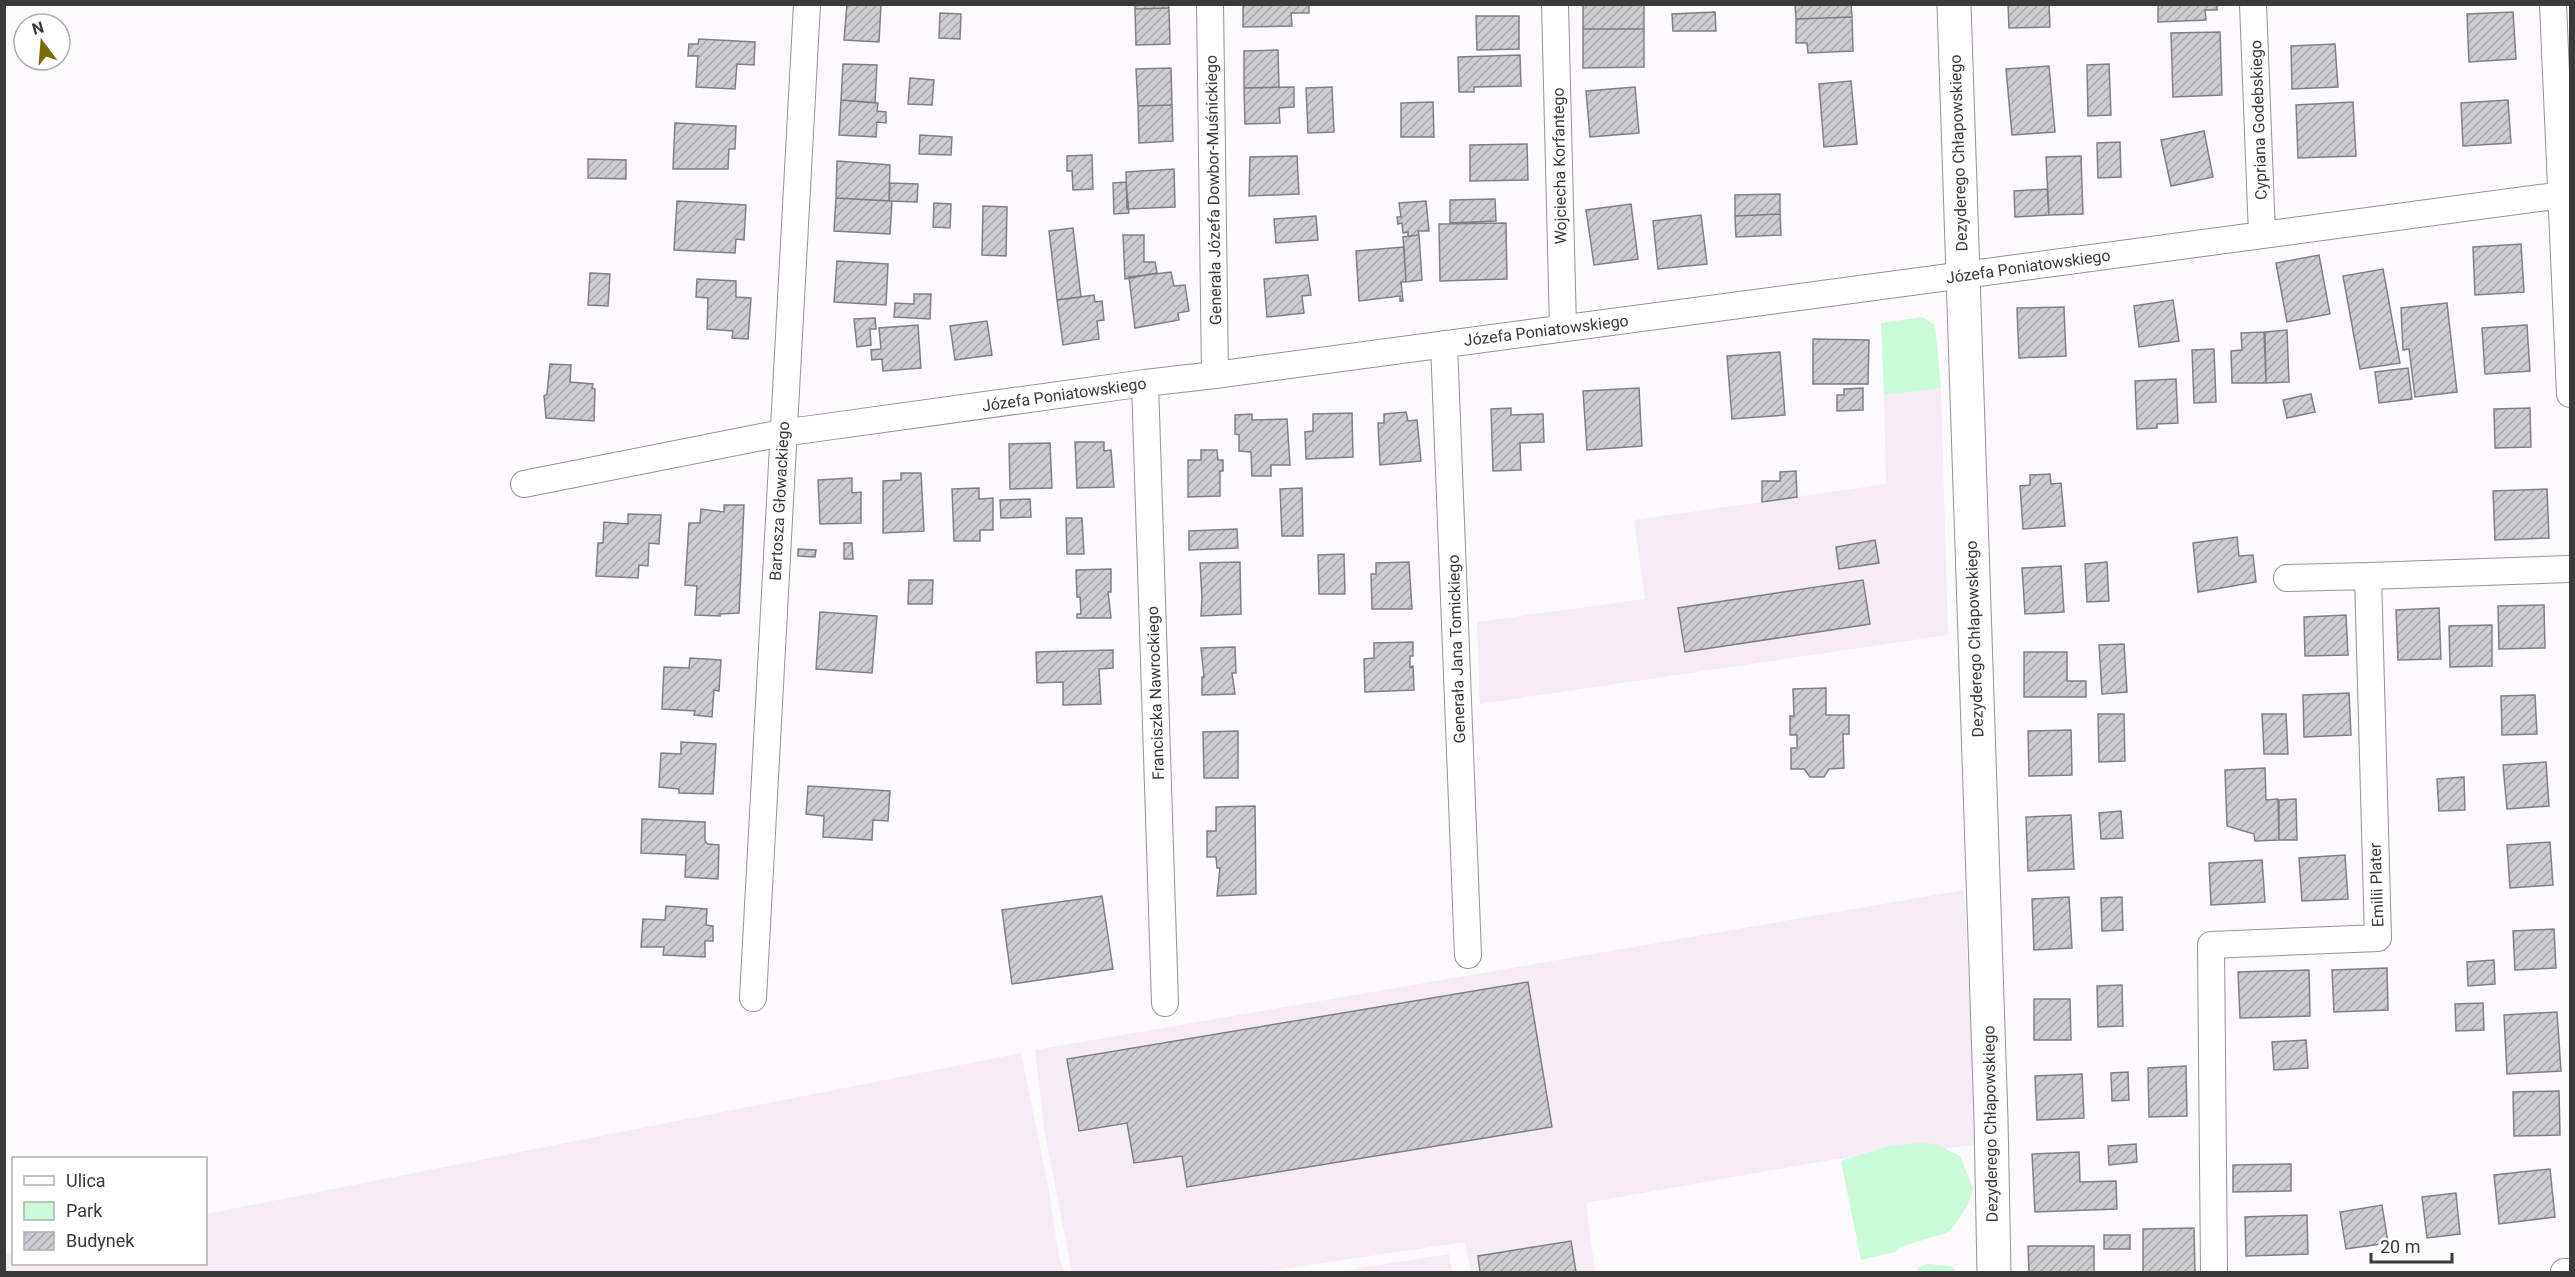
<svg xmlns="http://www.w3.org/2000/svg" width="2575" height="1277" viewBox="0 0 2575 1277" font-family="Roboto,sans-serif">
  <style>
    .built { fill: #f5ecf5 }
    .green { fill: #c9fbd9 }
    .building { fill: url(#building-hatch); stroke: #808084; stroke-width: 1.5 }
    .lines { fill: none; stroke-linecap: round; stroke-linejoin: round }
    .street-casing { stroke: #959295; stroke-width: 28 }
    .secondary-casing { stroke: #959295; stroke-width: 35 }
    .street { stroke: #fff; stroke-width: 26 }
    .secondary { stroke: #fff; stroke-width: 33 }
    .labels { text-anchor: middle; stroke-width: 4.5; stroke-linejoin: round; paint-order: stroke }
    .street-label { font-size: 16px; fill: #3b3a3b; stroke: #fff }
  </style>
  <defs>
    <pattern id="building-hatch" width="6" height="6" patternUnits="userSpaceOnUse" patternTransform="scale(1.5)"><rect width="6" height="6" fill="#cdcdd1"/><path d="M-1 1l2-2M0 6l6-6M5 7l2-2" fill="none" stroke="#a8a7ab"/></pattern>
  </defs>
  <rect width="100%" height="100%" fill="#fdfafd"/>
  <!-- built -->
  <path class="built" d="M 1941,388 L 1948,635 L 1480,704 L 1477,622 L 1645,599 L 1634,520 L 1886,484 L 1884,395 Z
    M 1964,890 L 1977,1145 L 1830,1160 L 1586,1203 L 1595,1272 L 1471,1272 L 1465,1242 L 1261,1272 L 1072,1272 L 1044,1129 L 1035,1050 Z
    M 1021,1053 L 1048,1186 L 1059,1257 L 1065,1272 L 5,1272 L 5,1254 L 13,1252 L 14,1264 L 206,1264 L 206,1214 Z
    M 1449,1254 L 1452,1272 L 1334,1272 Z"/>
  <!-- green -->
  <path class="green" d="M 1922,317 L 1935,325 L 1941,388 L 1884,395 L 1881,323 Z
    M 1924,1142 L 1940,1146 L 1960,1156 L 1973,1188 L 1969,1203 L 1959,1219 L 1949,1231 L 1943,1234 L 1900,1247 L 1895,1252 L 1861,1260 L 1841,1161 L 1885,1147 Z
    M 1927,1264 L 1951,1266 L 1957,1272 L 1917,1272 L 1918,1268 Z"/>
  <!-- building -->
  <path class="building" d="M 847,4 L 881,5 L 879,42 L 844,40 Z
    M 1135,4 L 1168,4 L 1169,8 L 1135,9 Z
    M 1243,4 L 1309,4 L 1309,13 L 1291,13 L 1292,26 L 1243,27 Z
    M 1583,4 L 1644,4 L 1644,29 L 1583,29 Z
    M 1795,4 L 1851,4 L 1852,17 L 1796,19 Z
    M 2008,4 L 2049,4 L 2050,27 L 2009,28 Z
    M 2158,4 L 2217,4 L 2217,10 L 2205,10 L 2206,20 L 2158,22 Z
    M 1169,8 L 1170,44 L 1136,45 L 1135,9 Z
    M 1715,12 L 1716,31 L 1673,31 L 1672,14 Z
    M 2513,12 L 2516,59 L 2469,62 L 2467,14 Z
    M 940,13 L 961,14 L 960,39 L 939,38 Z
    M 1476,16 L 1519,16 L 1519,49 L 1477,50 Z
    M 1852,17 L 1853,51 L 1808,53 L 1807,43 L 1796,43 L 1796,19 Z
    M 1583,29 L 1644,29 L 1644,67 L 1583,68 Z
    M 2220,32 L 2222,95 L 2173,97 L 2171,33 Z
    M 699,39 L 755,42 L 754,65 L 737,64 L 735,89 L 696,87 L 698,56 L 688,56 L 689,44 L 698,44 Z
    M 2335,44 L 2338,87 L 2292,89 L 2291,46 Z
    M 1278,50 L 1279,87 L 1244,88 L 1244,51 Z
    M 1520,55 L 1521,86 L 1474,87 L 1474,92 L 1459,92 L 1458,57 Z
    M 843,64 L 877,65 L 875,103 L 841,100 Z
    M 2109,64 L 2111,115 L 2088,116 L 2087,65 Z
    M 2049,66 L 2055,132 L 2012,135 L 2006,69 Z
    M 1171,68 L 1172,105 L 1138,106 L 1136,69 Z
    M 910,78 L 934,80 L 932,105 L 908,104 Z
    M 1851,81 L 1857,144 L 1824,147 L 1819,84 Z
    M 1294,87 L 1294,107 L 1279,108 L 1280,123 L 1245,124 L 1244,88 Z
    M 1332,87 L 1334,132 L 1308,133 L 1306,88 Z
    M 1635,87 L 1639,133 L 1590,137 L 1586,91 Z
    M 841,100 L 878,103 L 877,111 L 886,112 L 886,123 L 877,122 L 876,137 L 839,135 Z
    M 2508,100 L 2511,143 L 2463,146 L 2461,103 Z
    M 1433,102 L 1434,137 L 1401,137 L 1401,103 Z
    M 2353,102 L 2356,156 L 2298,158 L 2296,105 Z
    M 1172,105 L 1173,141 L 1139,143 L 1138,106 Z
    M 675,123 L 736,126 L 735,149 L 729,149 L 728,169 L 673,169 Z
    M 2204,131 L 2213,177 L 2171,186 L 2161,140 Z
    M 920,135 L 952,137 L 951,155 L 919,154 Z
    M 2120,142 L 2121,177 L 2098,178 L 2097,143 Z
    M 1527,144 L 1528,180 L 1470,181 L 1470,145 Z
    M 1092,155 L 1093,189 L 1073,190 L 1072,171 L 1067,171 L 1067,156 Z
    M 1297,156 L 1299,194 L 1249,196 L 1250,157 Z
    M 2081,156 L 2083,214 L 2049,215 L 2046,157 Z
    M 588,159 L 626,160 L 626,179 L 588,178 Z
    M 837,161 L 890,165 L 889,201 L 836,198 Z
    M 1174,169 L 1175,207 L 1127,209 L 1126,172 Z
    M 1126,182 L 1129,213 L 1114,214 L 1113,183 Z
    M 890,183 L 918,184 L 917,202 L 889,201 Z
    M 2047,189 L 2049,215 L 2015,217 L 2014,191 Z
    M 1780,194 L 1780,214 L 1735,216 L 1735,195 Z
    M 836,198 L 892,201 L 890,234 L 834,231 Z
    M 1450,200 L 1495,199 L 1496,221 L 1450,223 Z
    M 677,201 L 746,205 L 744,240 L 736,239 L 735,253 L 674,250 Z
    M 1426,201 L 1429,231 L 1418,231 L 1419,235 L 1408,236 L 1408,232 L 1403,233 L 1402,223 L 1398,224 L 1397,217 L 1401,217 L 1399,203 Z
    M 934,203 L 951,204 L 950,228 L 933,227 Z
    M 1631,204 L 1638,259 L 1594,265 L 1586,210 Z
    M 983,206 L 1007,207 L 1006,256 L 982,255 Z
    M 1780,214 L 1781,235 L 1736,237 L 1735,216 Z
    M 1701,215 L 1707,264 L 1658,269 L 1653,221 Z
    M 1316,216 L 1318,240 L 1276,243 L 1274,219 Z
    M 1506,223 L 1507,279 L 1440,281 L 1439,224 Z
    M 1073,228 L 1081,297 L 1057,300 L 1049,231 Z
    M 1123,235 L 1144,235 L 1144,262 L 1155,262 L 1157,273 L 1125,279 Z
    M 1419,235 L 1422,280 L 1406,282 L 1403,237 Z
    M 2521,244 L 2524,292 L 2475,295 L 2473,247 Z
    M 1404,247 L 1406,282 L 1401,282 L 1403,301 L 1400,301 L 1400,296 L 1359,301 L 1356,251 Z
    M 2319,255 L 2330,314 L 2287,322 L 2276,263 Z
    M 837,261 L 888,264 L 886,305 L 834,302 Z
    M 2383,269 L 2400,363 L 2360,369 L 2343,276 Z
    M 1171,272 L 1174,286 L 1185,285 L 1189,311 L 1178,313 L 1179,320 L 1135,328 L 1129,277 Z
    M 590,273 L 610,274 L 608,306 L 588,305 Z
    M 1308,275 L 1311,295 L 1302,296 L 1304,313 L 1267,317 L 1264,279 Z
    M 697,279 L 736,281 L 736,297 L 751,298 L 748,339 L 732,338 L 733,331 L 707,329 L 708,298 L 696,297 Z
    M 914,294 L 931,294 L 930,319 L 894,317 L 895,303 L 914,304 Z
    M 1094,295 L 1095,302 L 1102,301 L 1104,320 L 1097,321 L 1099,339 L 1063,345 L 1057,300 Z
    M 2173,300 L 2179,341 L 2139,347 L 2134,306 Z
    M 2447,303 L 2457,392 L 2415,397 L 2409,349 L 2403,350 L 2401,308 Z
    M 2064,307 L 2066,356 L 2019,358 L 2017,308 Z
    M 875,318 L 876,329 L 870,329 L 871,345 L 857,347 L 854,319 Z
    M 987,321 L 992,355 L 955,360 L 950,326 Z
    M 918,325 L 921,368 L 883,371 L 882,359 L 872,360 L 871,350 L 881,349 L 879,328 Z
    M 2527,325 L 2530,371 L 2485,374 L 2482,328 Z
    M 2287,330 L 2289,382 L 2266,383 L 2265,332 Z
    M 2264,332 L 2266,383 L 2232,383 L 2231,351 L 2242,350 L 2241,333 Z
    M 1813,339 L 1869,340 L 1868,384 L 1813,384 Z
    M 2214,349 L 2216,402 L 2194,403 L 2192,350 Z
    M 1780,352 L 1785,415 L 1732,419 L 1727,356 Z
    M 550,364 L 571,365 L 570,382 L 593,384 L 592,388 L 595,389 L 594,421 L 546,418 L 544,396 L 547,394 Z
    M 2408,368 L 2412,399 L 2379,403 L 2375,372 Z
    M 2176,379 L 2178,423 L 2157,424 L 2157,428 L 2137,429 L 2135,381 Z
    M 1639,388 L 1642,446 L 1587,450 L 1583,391 Z
    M 1863,388 L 1863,410 L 1837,411 L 1837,395 L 1844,395 L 1844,389 Z
    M 2311,394 L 2315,412 L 2287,418 L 2283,400 Z
    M 1511,408 L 1511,415 L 1543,414 L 1544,442 L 1520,443 L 1521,470 L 1493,471 L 1491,409 Z
    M 2530,408 L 2531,447 L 2495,448 L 2494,409 Z
    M 1406,412 L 1408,421 L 1417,420 L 1421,461 L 1380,465 L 1378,423 L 1384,423 L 1384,414 Z
    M 1352,413 L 1353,457 L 1306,459 L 1305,432 L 1313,431 L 1313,414 Z
    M 1252,414 L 1252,420 L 1287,419 L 1290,465 L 1271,465 L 1271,476 L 1252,476 L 1251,452 L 1239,451 L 1239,435 L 1235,434 L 1235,415 Z
    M 1075,442 L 1104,442 L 1104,451 L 1111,450 L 1114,487 L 1077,488 Z
    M 1050,443 L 1052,488 L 1010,489 L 1009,444 Z
    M 1201,450 L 1217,450 L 1218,460 L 1223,460 L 1223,471 L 1220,471 L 1220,496 L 1188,497 L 1188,460 L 1201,460 Z
    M 1796,471 L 1797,497 L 1762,502 L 1762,481 L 1780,481 L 1780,472 Z
    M 901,473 L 921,473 L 924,531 L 883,533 L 883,481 L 901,480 Z
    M 2050,474 L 2051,484 L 2061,483 L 2065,526 L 2023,529 L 2020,486 L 2030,485 L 2030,475 Z
    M 852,478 L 852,493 L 861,492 L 861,523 L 820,524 L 818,480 Z
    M 979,488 L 979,499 L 993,498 L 993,530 L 980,530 L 980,541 L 954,541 L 952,489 Z
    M 1302,488 L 1303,536 L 1282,536 L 1280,489 Z
    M 2547,489 L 2549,538 L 2495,540 L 2493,491 Z
    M 1030,499 L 1031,517 L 1001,518 L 1000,500 Z
    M 724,505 L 744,505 L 739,613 L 720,614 L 720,616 L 695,615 L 697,586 L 685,585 L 689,523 L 700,523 L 701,509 L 724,512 Z
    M 628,514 L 661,515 L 659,544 L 649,543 L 648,566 L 639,565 L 638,578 L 596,576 L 598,543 L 603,543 L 604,522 L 628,524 Z
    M 1066,518 L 1082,518 L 1084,554 L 1067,554 Z
    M 1237,529 L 1238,548 L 1189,550 L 1189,531 Z
    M 2237,537 L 2239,556 L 2253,555 L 2256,582 L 2198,592 L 2193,543 Z
    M 1875,540 L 1879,563 L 1839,569 L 1836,547 Z
    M 844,543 L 852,543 L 853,559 L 844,559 Z
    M 798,549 L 816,550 L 815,557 L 798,556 Z
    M 1344,554 L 1345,594 L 1319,594 L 1318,555 Z
    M 1240,562 L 1241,614 L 1201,616 L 1202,598 L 1200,563 Z
    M 1409,562 L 1412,609 L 1372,609 L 1371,574 L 1376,574 L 1376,563 Z
    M 2107,562 L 2109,601 L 2087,602 L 2085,564 Z
    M 2061,566 L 2064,612 L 2025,614 L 2022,568 Z
    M 1111,569 L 1111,592 L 1108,592 L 1111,618 L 1077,618 L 1077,614 L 1081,614 L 1080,597 L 1077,597 L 1076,570 Z
    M 909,580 L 933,580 L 932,604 L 908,604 Z
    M 1863,580 L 1870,624 L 1685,652 L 1678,608 Z
    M 2544,605 L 2545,648 L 2499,649 L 2498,606 Z
    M 2439,608 L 2441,659 L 2398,660 L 2396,610 Z
    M 820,612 L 877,616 L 872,673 L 816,669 Z
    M 2346,615 L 2348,655 L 2305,656 L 2304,617 Z
    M 2492,625 L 2492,666 L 2450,667 L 2449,626 Z
    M 1413,642 L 1413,656 L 1410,656 L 1410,667 L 1413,666 L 1414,690 L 1365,692 L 1364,659 L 1374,658 L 1374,643 Z
    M 2124,644 L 2127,692 L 2102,694 L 2099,645 Z
    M 1235,647 L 1236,673 L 1232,673 L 1235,694 L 1202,695 L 1202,677 L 1204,677 L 1201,648 Z
    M 1113,650 L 1113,668 L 1099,669 L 1101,704 L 1063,705 L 1063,682 L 1037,683 L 1036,652 Z
    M 2024,652 L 2067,652 L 2067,681 L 2086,681 L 2086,697 L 2024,697 Z
    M 690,658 L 721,660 L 719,691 L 714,690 L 712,717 L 694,715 L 695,711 L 662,709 L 664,667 L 689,668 Z
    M 1826,688 L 1826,715 L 1849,715 L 1849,734 L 1843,734 L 1844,768 L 1829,769 L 1824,777 L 1810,777 L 1804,769 L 1791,769 L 1791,748 L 1797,748 L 1797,735 L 1790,735 L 1790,716 L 1794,716 L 1793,689 Z
    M 2349,693 L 2351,735 L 2304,737 L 2303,695 Z
    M 2535,695 L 2537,734 L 2502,735 L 2501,696 Z
    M 2098,714 L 2124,714 L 2125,761 L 2099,762 Z
    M 2262,714 L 2286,714 L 2288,754 L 2264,754 Z
    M 2071,730 L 2072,775 L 2029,776 L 2028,731 Z
    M 1238,731 L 1238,778 L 1204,778 L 1203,732 Z
    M 681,742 L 716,744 L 713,794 L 679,793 L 679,789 L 659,787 L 661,753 L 681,754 Z
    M 2546,762 L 2549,806 L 2507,809 L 2503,765 Z
    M 2265,768 L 2266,800 L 2278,799 L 2279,840 L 2255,841 L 2254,834 L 2227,826 L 2225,770 Z
    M 2464,777 L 2465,810 L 2439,811 L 2437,779 Z
    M 808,786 L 890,791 L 888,821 L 873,820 L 872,840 L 823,837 L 824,816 L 806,814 Z
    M 2296,799 L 2297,840 L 2279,840 L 2279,800 Z
    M 1255,806 L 1256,894 L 1217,896 L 1220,868 L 1217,868 L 1216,857 L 1207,857 L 1207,831 L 1216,831 L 1216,807 Z
    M 2121,811 L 2123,838 L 2101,839 L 2099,813 Z
    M 2071,815 L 2074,869 L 2028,871 L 2026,817 Z
    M 642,819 L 705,822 L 705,841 L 708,844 L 719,845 L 718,879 L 685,877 L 686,855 L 641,853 Z
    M 2550,842 L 2553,885 L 2510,888 L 2507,845 Z
    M 2345,855 L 2348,899 L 2302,901 L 2299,858 Z
    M 2262,860 L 2265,902 L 2211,905 L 2209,863 Z
    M 1102,896 L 1113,969 L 1012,984 L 1002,910 Z
    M 2069,897 L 2072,948 L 2034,950 L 2032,899 Z
    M 2122,897 L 2123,930 L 2102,931 L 2101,898 Z
    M 666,906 L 707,909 L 706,925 L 713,926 L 713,941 L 705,941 L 705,957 L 663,955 L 664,947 L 641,947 L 643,919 L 665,920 Z
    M 2554,929 L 2556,968 L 2515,970 L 2513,931 Z
    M 2494,960 L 2495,984 L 2468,986 L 2467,962 Z
    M 2387,968 L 2388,1010 L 2334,1012 L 2332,970 Z
    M 2309,970 L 2310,1016 L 2240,1018 L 2238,972 Z
    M 1528,982 L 1552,1127 L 1187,1187 L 1182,1156 L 1134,1163 L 1127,1123 L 1079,1131 L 1067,1059 Z
    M 2122,985 L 2123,1026 L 2098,1027 L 2097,986 Z
    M 2034,999 L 2070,999 L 2071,1040 L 2034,1040 Z
    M 2483,1003 L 2484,1030 L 2456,1031 L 2455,1004 Z
    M 2557,1012 L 2561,1071 L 2507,1074 L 2504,1015 Z
    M 2306,1040 L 2308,1068 L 2274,1070 L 2272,1042 Z
    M 2186,1066 L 2187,1116 L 2149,1117 L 2148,1068 Z
    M 2128,1072 L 2129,1100 L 2112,1101 L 2111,1073 Z
    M 2082,1074 L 2084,1118 L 2037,1120 L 2035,1076 Z
    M 2559,1091 L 2560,1135 L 2514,1136 L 2513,1092 Z
    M 2136,1144 L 2137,1162 L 2109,1165 L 2108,1146 Z
    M 2079,1152 L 2080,1182 L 2116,1181 L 2117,1209 L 2035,1212 L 2032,1154 Z
    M 2291,1164 L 2291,1191 L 2233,1192 L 2233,1165 Z
    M 2550,1169 L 2555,1217 L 2499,1224 L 2494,1175 Z
    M 2456,1193 L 2460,1234 L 2427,1238 L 2422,1197 Z
    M 2382,1205 L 2388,1243 L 2346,1249 L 2340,1212 Z
    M 2307,1215 L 2308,1254 L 2246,1256 L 2245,1217 Z
    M 2194,1228 L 2195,1272 L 2143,1272 L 2143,1229 Z
    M 2104,1235 L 2130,1235 L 2130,1249 L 2104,1249 Z
    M 1571,1241 L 1576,1272 L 1480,1272 L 1478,1256 Z
    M 2028,1246 L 2094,1246 L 2094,1272 L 2029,1272 Z"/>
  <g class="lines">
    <!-- street casing -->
    <g class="street-casing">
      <path id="street" d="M 1210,4 L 1215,375
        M 1555,4 L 1563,328
        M 2253,4 L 2262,235
        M 2553,4 L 2570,394
        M 1444,344 L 1468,955
        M 1145,383 L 1165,1003
        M 524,484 L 782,433 L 1145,383 L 1215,375 L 2570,194
        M 2287,578 L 2368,576
        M 753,998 L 807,4
        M 2214,1272 L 2211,945 L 2378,938 L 2368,576 L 2570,569
        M 2564,1272 L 2570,1272"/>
    </g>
    <!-- secondary casing -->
    <g class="secondary-casing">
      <path id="secondary" d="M 1954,4 L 1991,1119 L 1994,1272"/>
    </g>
    <!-- street -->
    <use href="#street" class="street"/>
    <!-- secondary -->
    <use href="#secondary" class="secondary"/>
  </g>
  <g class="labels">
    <!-- street labels -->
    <g class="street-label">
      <text transform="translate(2258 120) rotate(-92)" y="6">Cypriana Godebskiego</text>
      <text transform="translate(1958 153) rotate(-92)" y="6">Dezyderego Chłapowskiego</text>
      <text transform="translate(1559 166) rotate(-91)" y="6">Wojciecha Korfantego</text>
      <text transform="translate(1213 190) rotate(-91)" y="6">Generała Józefa Dowbor-Muśnickiego</text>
      <text transform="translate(2028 266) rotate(-8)" y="6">Józefa Poniatowskiego</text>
      <text transform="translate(1546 330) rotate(-7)" y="6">Józefa Poniatowskiego</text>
      <text transform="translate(1064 394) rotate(-8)" y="6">Józefa Poniatowskiego</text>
      <text transform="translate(779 501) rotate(-87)" y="6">Bartosza Głowackiego</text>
      <text transform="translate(1974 639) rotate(-92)" y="6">Dezyderego Chłapowskiego</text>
      <text transform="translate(1456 649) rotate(-92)" y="6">Generała Jana Tomickiego</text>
      <text transform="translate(1155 693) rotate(-92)" y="6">Franciszka Nawrockiego</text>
      <text transform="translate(2376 885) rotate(-92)" y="6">Emilii Plater</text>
      <text transform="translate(1990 1124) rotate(-91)" y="6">Dezyderego Chłapowskiego</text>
    </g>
  </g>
  <!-- border -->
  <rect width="2575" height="1277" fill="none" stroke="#3b3a3b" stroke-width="12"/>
  <!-- legend -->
  <rect x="12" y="1157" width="195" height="108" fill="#ffffff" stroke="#b1b0b1" stroke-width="1.5"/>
  <rect x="24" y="1176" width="30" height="9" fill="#ffffff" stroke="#b1b0b1" stroke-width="1.5"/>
  <text x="66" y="1187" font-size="18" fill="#3b3a3b">Ulica</text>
  <rect x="24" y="1202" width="30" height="18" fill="#c9fbd9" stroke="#b1b0b1" stroke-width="1.5"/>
  <text x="66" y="1217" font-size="18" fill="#3b3a3b">Park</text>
  <rect x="24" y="1232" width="30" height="18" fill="url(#building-hatch)" stroke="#b1b0b1" stroke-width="1.5"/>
  <text x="66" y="1247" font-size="18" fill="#3b3a3b">Budynek</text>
  <!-- north arrow -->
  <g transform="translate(42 42) rotate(344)"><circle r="28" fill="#ffffff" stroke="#b1b0b1" stroke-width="1.5"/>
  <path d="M0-4.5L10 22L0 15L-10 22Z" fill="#7b6c06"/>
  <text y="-9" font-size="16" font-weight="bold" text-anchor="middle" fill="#3b3a3b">N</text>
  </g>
  <!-- scale -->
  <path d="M2371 1253v9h81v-9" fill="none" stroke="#3b3a3b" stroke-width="3"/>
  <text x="2380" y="1253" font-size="18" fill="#3b3a3b" stroke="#ffffff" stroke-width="4.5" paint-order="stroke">20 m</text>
</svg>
